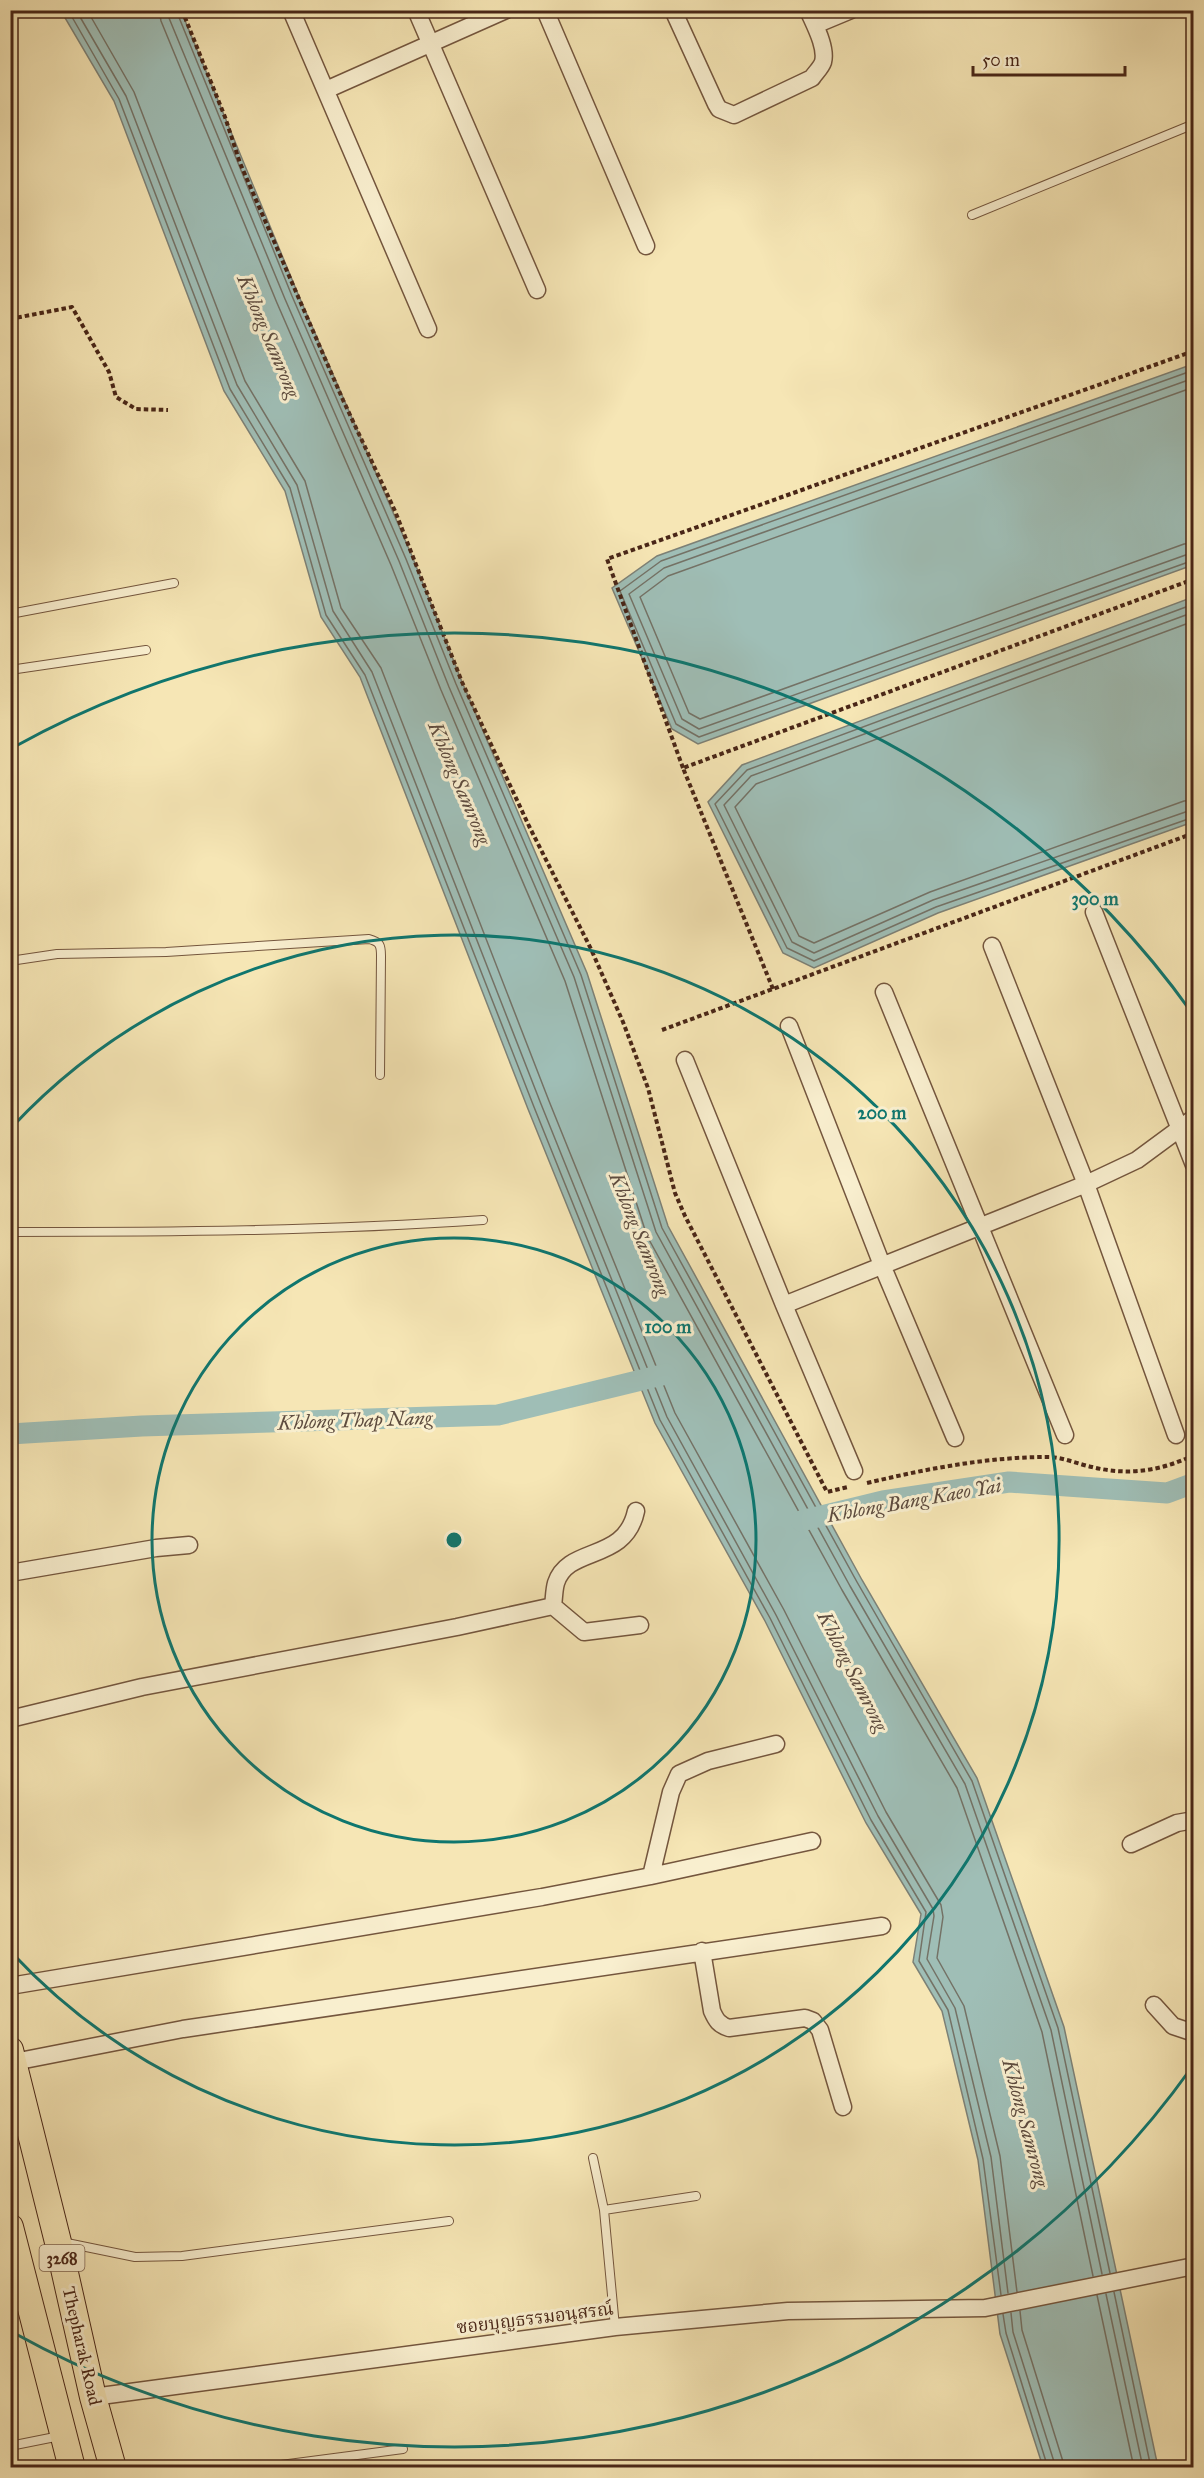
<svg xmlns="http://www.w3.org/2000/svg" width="1204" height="2478" viewBox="0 0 1204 2478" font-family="'IM FELL Great Primer','Noto Serif Thai',serif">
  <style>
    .water { fill: #9fbeb6; stroke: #7d8176; stroke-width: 1.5 }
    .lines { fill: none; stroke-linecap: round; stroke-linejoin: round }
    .shore { stroke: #747266; stroke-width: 1.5 }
    .canal { stroke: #9fbeb6; stroke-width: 21 }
    .lane-casing { stroke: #74563e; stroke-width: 10 }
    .street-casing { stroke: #74563e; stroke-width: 19 }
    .primary-casing { stroke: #492617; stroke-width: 28 }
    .path { stroke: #492617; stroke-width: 4; stroke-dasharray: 4.5 3; stroke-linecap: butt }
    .lane { stroke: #f9efcf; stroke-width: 8 }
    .street { stroke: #f9efcf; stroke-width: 16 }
    .primary { stroke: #f6e6b5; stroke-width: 26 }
    .ring { fill: none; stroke: #0f766e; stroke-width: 3 }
    .labels { text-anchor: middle; stroke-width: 6; stroke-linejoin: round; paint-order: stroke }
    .shield { fill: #f9efcf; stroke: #7e624e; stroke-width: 1.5 }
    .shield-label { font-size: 16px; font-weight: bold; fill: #492617 }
    .street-label { font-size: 18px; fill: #492617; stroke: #f9efcf }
    .water-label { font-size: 20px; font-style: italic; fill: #5e4c3f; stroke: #f9efcf }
    .centre { fill: #0f766e; stroke: #f9efcf; stroke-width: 3 }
    .ring-label { font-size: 18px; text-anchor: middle; font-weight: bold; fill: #0f766e; stroke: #f9efcf; stroke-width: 6; stroke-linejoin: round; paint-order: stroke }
  </style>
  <rect width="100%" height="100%" fill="#f6e6b5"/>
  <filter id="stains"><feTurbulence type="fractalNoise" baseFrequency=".00333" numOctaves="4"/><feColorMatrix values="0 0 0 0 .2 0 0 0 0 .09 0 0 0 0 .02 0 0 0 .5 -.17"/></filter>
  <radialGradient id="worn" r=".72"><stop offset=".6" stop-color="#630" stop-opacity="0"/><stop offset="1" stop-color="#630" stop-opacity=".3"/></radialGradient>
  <!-- water -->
  <path class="water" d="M 61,11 L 181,11 L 298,294 L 412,556 L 462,682 L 587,973 L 668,1226 L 862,1580 L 977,1778 L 1064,2027 L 1158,2467 L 1043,2467 L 1000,2334 L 978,2160 L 942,2011 L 913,1962 L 921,1914 L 866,1823 L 765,1621 L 655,1423 L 528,1109 L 360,677 L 321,617 L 285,491 L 224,391 L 114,101 Z
    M 1193,364 L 1193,565 L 698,744 L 672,729 L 612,588 L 657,556 Z
    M 1193,597 L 1193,822 L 938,913 L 814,968 L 783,953 L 708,802 L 742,765 Z"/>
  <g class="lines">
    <!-- shore -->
    <path class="shore" d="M 68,10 L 119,99 L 230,389 L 290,488 L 326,615 L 365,675 L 534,1107 L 660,1420 L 770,1618 L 871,1820 L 926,1912 L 919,1961 L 948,2010 L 983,2159 L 1001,2295
      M 76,10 L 126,96 L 237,385 L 297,485 L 333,611 L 372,672 L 541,1104 L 667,1417 L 776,1615 L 878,1816 L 933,1909 L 934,1916 L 927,1959 L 955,2008 L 991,2157 L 1008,2293
      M 87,10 L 134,92 L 245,381 L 305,481 L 341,608 L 381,668 L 549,1101 L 675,1413 L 784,1610 L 886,1812 L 941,1905 L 943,1917 L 937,1958 L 964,2006 L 1000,2156 L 1017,2292
      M 159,10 L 161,21 L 277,303 L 391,565 L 441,690 L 565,981 L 647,1236 L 842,1590 L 957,1788 L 1042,2032 L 1093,2276
      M 168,10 L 169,18 L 285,299 L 399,561 L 449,687 L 574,977 L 656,1232 L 850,1586 L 965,1784 L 1051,2030 L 1102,2274
      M 176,10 L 292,296 L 406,559 L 456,684 L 581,975 L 662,1228 L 857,1582 L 972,1781 L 1058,2028 L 1110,2273
      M 1194,370 L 661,561 L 620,591 L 676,724 L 699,737 L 1194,560
      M 1194,378 L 664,568 L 629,594 L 682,719 L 699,729 L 1194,552
      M 1194,387 L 668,576 L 640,597 L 689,713 L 700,719 L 1184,544 L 1194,543
      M 1194,604 L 747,770 L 715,804 L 787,948 L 814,961 L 936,907 L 1194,817
      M 1194,612 L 751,776 L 724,805 L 792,942 L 814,953 L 933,900 L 1194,809
      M 1194,621 L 756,784 L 735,807 L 799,936 L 814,943 L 930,892 L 1184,801 L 1194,800
      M 1114,2292 L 1151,2468
      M 1106,2294 L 1143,2468
      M 1097,2295 L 1134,2468
      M 1020,2311 L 1022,2330 L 1065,2468
      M 1011,2313 L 1013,2332 L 1056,2468
      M 1003,2314 L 1006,2333 L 1048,2468"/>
    <!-- canal -->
    <path class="canal" d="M 10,1434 L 142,1426 L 498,1415 L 666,1374
      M 801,1521 L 883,1501 L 1009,1482 L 1167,1493 L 1194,1483"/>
    <!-- lane casing -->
    <g class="lane-casing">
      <path id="lane" d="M 972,215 L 1194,124
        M 10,614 L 174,583
        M 10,670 L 146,650
        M 10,961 L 57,954 L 166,952 L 369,939 C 380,942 381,945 381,956 L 380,1075
        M 10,1232 C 168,1232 326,1231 483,1220
        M 593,2158 L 604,2210 L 615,2327
        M 604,2210 L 696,2196
        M 62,2242 L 135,2257 L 182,2256 L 449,2221
        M 10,2446 L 60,2436
        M 258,2468 L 403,2449"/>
    </g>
    <!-- street casing -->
    <g class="street-casing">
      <path id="street" d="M 291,10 L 428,329
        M 416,10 L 537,290
        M 545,10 L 646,246
        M 673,10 L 716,104 L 719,109 L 734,115 L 812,78 C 815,73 821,68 823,62 C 827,47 814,24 808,10
        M 815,25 L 851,10
        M 326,90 L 506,10
        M 1094,912 L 1194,1165
        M 992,946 L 1086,1184 L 1176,1435
        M 884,992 L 1065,1435
        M 789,1026 L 882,1265 L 955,1438
        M 685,1060 L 784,1305 L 854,1471
        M 784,1305 L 1086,1184 L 1137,1160 L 1194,1118
        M 10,1573 L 156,1548 L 189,1545
        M 553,1606 C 554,1599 554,1590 556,1583 C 568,1545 625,1563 636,1511
        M 10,1719 L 142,1687 L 457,1627 L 553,1606 L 584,1632 L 640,1625
        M 1131,1844 L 1177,1823 L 1194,1820
        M 651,1876 L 812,1841
        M 702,1951 L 712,2011 C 716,2020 719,2025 729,2028 L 805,2018 L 813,2021 L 820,2030 L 843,2107
        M 10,1986 L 542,1897 L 651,1876 L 671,1792 L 679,1774 L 708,1761 L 776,1744
        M 1154,2005 L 1173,2026 L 1194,2033
        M 14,2062 L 183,2029 L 882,1926
        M 93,2397 L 615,2327 L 788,2311 L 985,2308 L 1194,2266"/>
    </g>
    <!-- primary casing -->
    <g class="primary-casing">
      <path id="primary" d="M 10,2050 L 58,2242 L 93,2397 L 113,2468
        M 10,2227 L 72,2468"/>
    </g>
    <!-- path -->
    <path class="path" d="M 182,10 L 225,117 L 240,163 L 343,400 L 395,511 L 462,682 L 529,826 L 591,949 L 623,1022 L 648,1088 L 675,1193 L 685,1216 L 827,1492 L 848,1487
      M 10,319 L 72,307 L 109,372 L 116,397 L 136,409 L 168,410
      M 683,768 L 607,559 L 1194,351
      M 773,989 L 683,768 L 1194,579
      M 662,1030 L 1194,833
      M 867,1483 C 926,1469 986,1457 1048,1457 C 1062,1457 1078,1464 1092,1467 C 1128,1476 1161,1471 1194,1455"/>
    <!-- lane -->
    <use href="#lane" class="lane"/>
    <!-- street -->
    <use href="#street" class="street"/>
    <!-- primary -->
    <use href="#primary" class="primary"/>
  </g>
  <!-- distance rings -->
  <g class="ring">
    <circle cx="454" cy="1540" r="302"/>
    <path d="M12 1127A605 605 0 1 1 12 1953"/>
    <path d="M1192 2067A907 907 0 0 1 14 2333M14 747A907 907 0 0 1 1192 1013"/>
  </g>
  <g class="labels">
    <!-- shield labels -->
    <rect class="shield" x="39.5" y="2245" width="45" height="26" rx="4.5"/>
    <g class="shield-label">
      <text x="62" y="2264">3268</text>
    </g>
    <!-- street labels -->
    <g class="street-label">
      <text transform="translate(535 2318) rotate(-7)" y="6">ซอยบุญธรรมอนุสรณ์</text>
      <text transform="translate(82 2346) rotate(77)" y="6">Thepharak Road</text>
    </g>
    <!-- water labels -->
    <g class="water-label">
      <text transform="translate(269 336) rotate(67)" y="7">Khlong Samrong</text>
      <text transform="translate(460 783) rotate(67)" y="7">Khlong Samrong</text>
      <text transform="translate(640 1234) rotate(68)" y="7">Khlong Samrong</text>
      <text transform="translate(355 1420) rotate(-2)" y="7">Khlong Thap Nang</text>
      <text transform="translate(914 1500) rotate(-10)" y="7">Khlong Bang Kaeo Yai</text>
      <text transform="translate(853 1671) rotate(63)" y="7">Khlong Samrong</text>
      <text transform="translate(1026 2123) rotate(75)" y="7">Khlong Samrong</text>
    </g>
  </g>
  <circle cx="454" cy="1540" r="9" class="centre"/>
  <g class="ring-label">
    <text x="1095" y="905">300 m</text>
    <text x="882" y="1119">200 m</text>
    <text x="668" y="1333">100 m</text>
  </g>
  <!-- margin -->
  <rect width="1204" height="2478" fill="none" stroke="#f6e6b5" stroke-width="36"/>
  <rect x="12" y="12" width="1180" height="2454" fill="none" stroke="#492617" stroke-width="3"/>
  <rect x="18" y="18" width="1168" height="2442" fill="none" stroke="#492617" stroke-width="1.5"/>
  <!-- scale -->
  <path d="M973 66v9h152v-9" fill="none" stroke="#492617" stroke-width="3"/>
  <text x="982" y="66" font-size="18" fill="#492617" stroke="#f9efcf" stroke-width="4.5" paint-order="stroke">50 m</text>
  <rect width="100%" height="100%" filter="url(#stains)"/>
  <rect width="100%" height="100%" fill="url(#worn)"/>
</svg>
